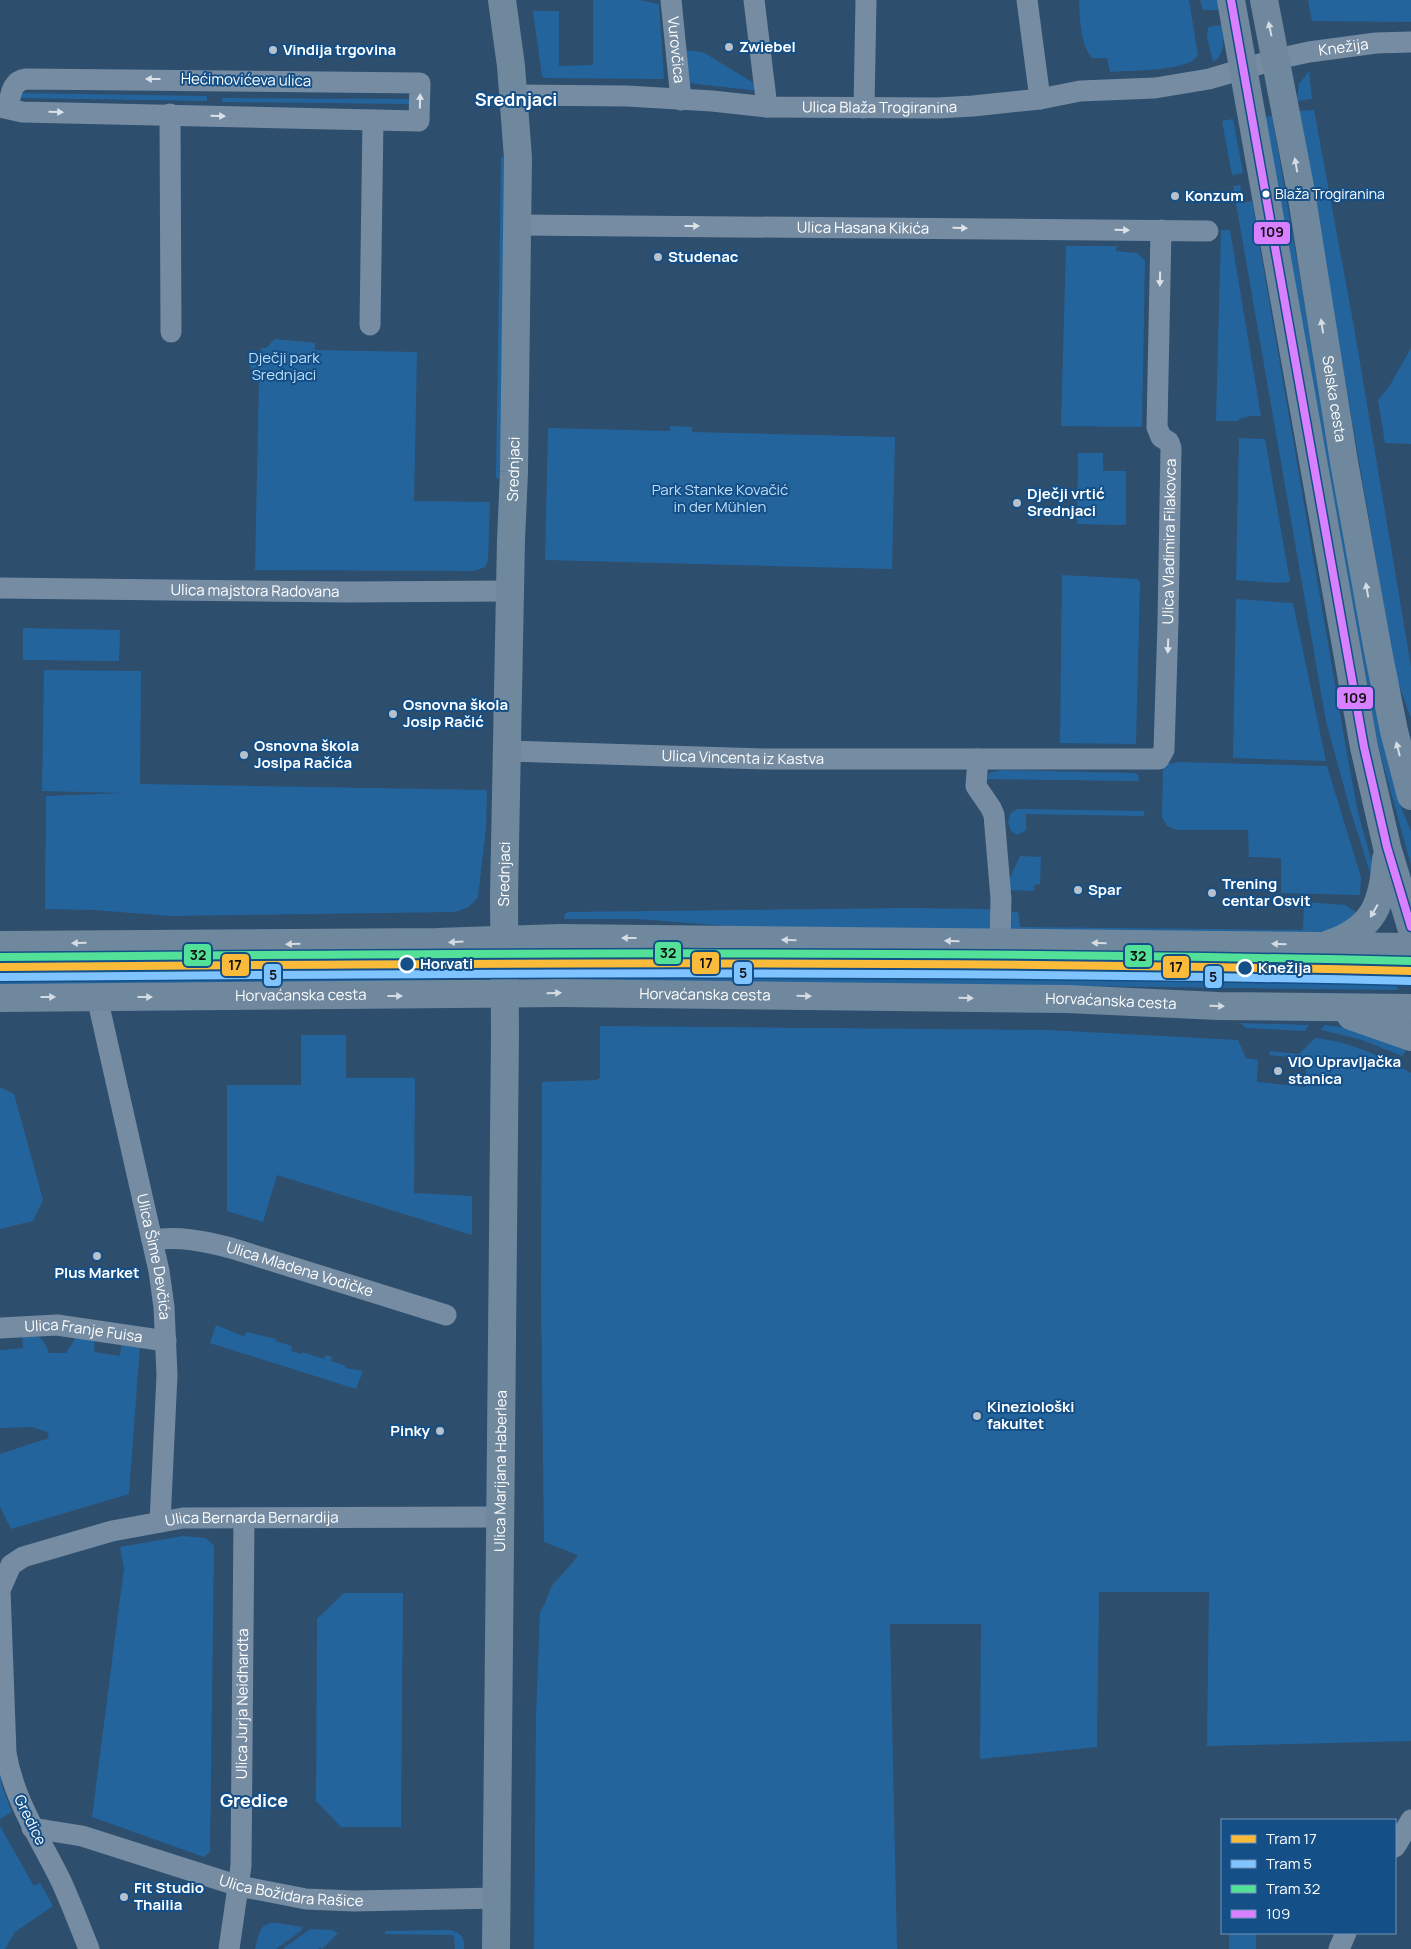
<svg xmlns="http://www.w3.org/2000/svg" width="1411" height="1949" viewBox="0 0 1411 1949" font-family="Manrope,sans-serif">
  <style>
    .green { fill: #24649d }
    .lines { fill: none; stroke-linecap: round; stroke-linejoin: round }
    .street { stroke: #758ca3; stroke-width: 21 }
    .secondary { stroke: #6f889e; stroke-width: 28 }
    .bus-1-casing { stroke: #144f87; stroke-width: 11 }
    .bus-1 { stroke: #d880ff; stroke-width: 8 }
    .tram-1-casing { stroke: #144f87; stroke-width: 11 }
    .tram-2-casing { stroke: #144f87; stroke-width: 11 }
    .tram-3-casing { stroke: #144f87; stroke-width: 11 }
    .tram-1 { stroke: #fbbb3a; stroke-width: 8 }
    .tram-2 { stroke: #80c4ff; stroke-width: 8 }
    .tram-3 { stroke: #53e098; stroke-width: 8 }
    .oneway { fill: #d4dbe2 }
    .oneway2 { fill: #dce2e8 }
    .poi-dot { fill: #b6c1cc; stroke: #144f87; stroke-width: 2 }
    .bus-dot { fill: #fff; stroke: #144f87; stroke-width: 2 }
    .stop-dot { fill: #144f87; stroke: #fff; stroke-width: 2.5 }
    .labels { text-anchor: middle; stroke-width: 4; stroke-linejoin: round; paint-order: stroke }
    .bus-label { font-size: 14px; fill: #fff; stroke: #144f87; text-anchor: start }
    .poi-label { font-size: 15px; font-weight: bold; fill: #fff; stroke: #144f87; text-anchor: start }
    .street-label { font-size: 15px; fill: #fff; stroke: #144f87 }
    .park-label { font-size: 15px; fill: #bfdffb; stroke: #144f87 }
    .stop-label { font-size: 15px; font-weight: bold; fill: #fff; stroke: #144f87; text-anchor: start }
    .quarter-label { font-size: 18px; font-weight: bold; fill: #fff; stroke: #144f87 }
    .line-badge { stroke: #144f87; stroke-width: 2 }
    .pale-badge-label { font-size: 14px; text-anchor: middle; font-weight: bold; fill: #111 }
  </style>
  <rect width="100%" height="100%" fill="#2e4e6d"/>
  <!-- green -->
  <path class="green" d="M 593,0 L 640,0 L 659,4 L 664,79 L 544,78 L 542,76 L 533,11 L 559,11 L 559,66 L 593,65 Z
    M 1079,0 L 1189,0 L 1198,55 C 1190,72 1129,70 1110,72 L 1107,58 L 1092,58 C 1080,44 1080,18 1079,0 Z
    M 1200,0 L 1217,0 L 1219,10 L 1203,10 Z
    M 1308,0 L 1411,0 L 1411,22 L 1312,21 Z
    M 1221,25 C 1224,38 1226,54 1213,62 L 1207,37 L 1208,27 Z
    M 683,50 L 703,52 L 760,87 L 759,91 L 688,83 Z
    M 1309,71 L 1312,99 L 1297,101 L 1299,84 Z
    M 19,93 L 207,96 L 207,101 L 19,98 Z
    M 222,98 L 410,99 L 410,104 L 222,102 Z
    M 1314,110 L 1354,327 L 1411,667 L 1411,718 L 1396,677 L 1299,111 Z
    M 1272,116 L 1371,687 L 1388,763 L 1398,800 L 1411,831 L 1411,865 L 1379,749 L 1350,601 L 1265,117 Z
    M 1233,119 L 1243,173 L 1232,175 L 1222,121 Z
    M 505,156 L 502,479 L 496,478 L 501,157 Z
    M 1240,185 L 1243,203 L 1252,201 L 1347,754 L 1358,812 L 1375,874 L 1374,885 L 1350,809 L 1326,721 L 1233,186 Z
    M 1221,230 L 1230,230 L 1261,416 L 1250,416 L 1239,419 L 1239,421 L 1216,421 Z
    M 1066,246 L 1117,246 L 1116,251 L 1137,253 L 1145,260 L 1142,427 L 1061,426 Z
    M 275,339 L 315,343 L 315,350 L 417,352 L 414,501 L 490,502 L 488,560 L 485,567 L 474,571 L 255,570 L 259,379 L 249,365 L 260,354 L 261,348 L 266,348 Z
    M 1411,348 L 1411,444 L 1385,443 L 1378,400 L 1389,387 Z
    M 670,426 L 692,427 L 692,432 L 895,437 L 892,569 L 545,560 L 548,428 L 670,431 Z
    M 1239,438 L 1265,439 L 1290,582 L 1279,583 L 1236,580 Z
    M 1078,453 L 1103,453 L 1103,471 L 1126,471 L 1126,525 L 1077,524 Z
    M 1062,575 L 1137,579 L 1140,582 L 1136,744 L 1060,743 Z
    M 1236,599 L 1293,603 L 1326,761 L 1233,758 Z
    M 23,628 L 120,630 L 119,661 L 23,660 Z
    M 44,670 L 141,671 L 140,784 L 487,790 L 486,828 L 478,897 L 469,907 L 455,912 L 170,916 L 94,910 L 45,909 L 46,796 L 124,793 L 42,791 Z
    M 1179,762 L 1327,766 L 1361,877 L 1360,895 L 1281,893 L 1281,858 L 1249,857 L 1248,830 L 1177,830 L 1167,826 L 1162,817 L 1163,765 Z
    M 1001,770 L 1135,773 L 1138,775 L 1139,781 L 987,779 L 989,773 Z
    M 1017,809 L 1143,811 L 1145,814 L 1143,816 L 1026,814 L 1026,830 L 1017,835 L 1011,831 L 1008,822 L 1010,814 Z
    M 1020,856 L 1041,857 L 1040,884 L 1034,885 L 1034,891 L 1008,890 L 1008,882 Z
    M 1304,902 L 1345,905 L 1364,917 L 1335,935 L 1015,933 L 1008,927 L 1012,912 L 1018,912 L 1020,927 L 1303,930 Z
    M 906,908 L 989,909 L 998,914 L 990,929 L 981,932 L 739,927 L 638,919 L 564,919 L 565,914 L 568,912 Z
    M 579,953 L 1386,957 L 1398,990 L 844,983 L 579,985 Z
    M 434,954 L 434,983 L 0,987 L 0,956 Z
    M 1240,1023 L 1309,1025 L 1305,1031 L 1246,1028 Z
    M 1325,1025 L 1363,1030 L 1409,1047 L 1402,1056 L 1359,1039 L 1321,1030 Z
    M 600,1026 L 1049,1030 L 1238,1040 L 1246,1058 L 1258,1060 L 1257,1082 L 1305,1087 L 1307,1059 L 1269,1055 L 1270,1051 L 1299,1054 L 1315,1038 C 1348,1041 1382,1056 1411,1073 L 1411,1741 L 1207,1746 L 1209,1592 L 1099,1592 L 1097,1747 L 980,1759 L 981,1624 L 890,1624 L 897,1949 L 534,1949 L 536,1716 L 540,1612 C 546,1604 548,1591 554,1583 C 562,1574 571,1566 578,1555 L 544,1542 L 541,1290 L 542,1082 L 596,1080 L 600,1078 Z
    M 301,1035 L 346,1035 L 346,1078 L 415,1078 L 414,1193 L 472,1196 L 472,1235 L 277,1175 L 263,1222 L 227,1211 L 227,1085 L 301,1085 Z
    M 0,1087 L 14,1094 L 43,1200 L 33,1221 L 0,1229 Z
    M 216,1325 L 245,1337 L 246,1332 L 276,1339 L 275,1341 L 292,1346 L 291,1351 L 301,1354 L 302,1352 L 324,1359 L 326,1355 L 332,1357 L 331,1361 L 346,1366 L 345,1368 L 363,1371 L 356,1389 L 210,1343 Z
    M 22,1333 C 37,1334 44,1337 49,1353 L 66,1353 L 75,1339 L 85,1336 L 95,1336 L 94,1352 L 120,1356 L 122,1342 L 140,1345 L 129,1494 L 11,1529 L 0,1507 L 0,1454 L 49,1438 L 47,1432 L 32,1427 L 0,1428 L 0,1350 L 23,1348 Z
    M 183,1536 L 206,1538 L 214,1546 L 210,1852 L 204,1857 L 92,1817 L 124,1568 L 120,1547 Z
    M 344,1593 L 403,1593 L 401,1827 L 341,1827 L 316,1801 L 317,1619 Z
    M 0,1773 L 3,1789 L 12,1812 L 0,1819 Z
    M 0,1826 L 34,1886 L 40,1883 L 53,1906 L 15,1932 L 5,1949 L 0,1949 Z
    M 276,1923 L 302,1927 L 302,1930 L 276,1949 L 255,1949 C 259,1935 259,1922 276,1923 Z
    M 310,1929 L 332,1930 L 338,1933 L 322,1949 L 320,1947 L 318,1949 L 283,1949 Z
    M 449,1930 C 461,1932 465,1938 464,1949 L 455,1949 L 454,1935 L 385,1934 L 385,1931 Z
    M 1229,1933 L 1256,1933 L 1256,1949 L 1229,1949 Z"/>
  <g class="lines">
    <!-- street -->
    <g class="street">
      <path id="s1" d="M 671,0 L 681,100"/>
      <path d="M 754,0 L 767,107"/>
      <path d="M 1027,0 L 1040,99"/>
      <path id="s2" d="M 514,95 L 627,96 L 712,101 L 767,107 L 938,108 L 973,106 L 1040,99 L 1080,91 L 1155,88 L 1209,79 L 1277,59 L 1309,52 L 1376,43 L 1411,42"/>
      <path d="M 0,107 L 22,112 L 419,121 L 420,83 L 26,79 C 11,81 11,95 8,107"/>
      <path d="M 864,108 L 866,0"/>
      <path d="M 170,114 L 171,332"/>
      <path id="s3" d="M 518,225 L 1208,231"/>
      <path d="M 370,325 L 373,120"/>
      <path id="s4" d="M 0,588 L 346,592 L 510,591"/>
      <path id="s5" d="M 508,751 L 767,759 L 1159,759 L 1164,750 L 1168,622 L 1171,448 L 1169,442 L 1161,437 L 1157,427 L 1161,230"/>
      <path d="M 978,759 L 976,786 L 991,808 L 994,815 L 1001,899 L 1000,942"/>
      <path id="s6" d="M 97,997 L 159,1271 L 164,1307 L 167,1375 L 160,1522"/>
      <path id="s7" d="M 152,1240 C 179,1236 204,1241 231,1248 L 446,1315"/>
      <path id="s8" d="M 0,1328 L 57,1325 L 166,1341"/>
      <path id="s9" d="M 32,1828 L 82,1836 L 239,1886 L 306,1899 L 354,1901 L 497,1898"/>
      <path d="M 1395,1847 L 1411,1820"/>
      <path id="s10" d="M 89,1949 C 80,1926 71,1903 61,1881 C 40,1838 14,1801 6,1753 L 0,1590 L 11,1565 L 23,1557 L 112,1531 L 183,1518 L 501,1517"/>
      <path id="s11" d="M 229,1949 L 241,1866 L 244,1518"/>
      <path d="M 1339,1949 L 1346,1933"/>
    </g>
    <!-- secondary -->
    <g class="secondary">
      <path d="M 1231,0 L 1364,747 L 1387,847 L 1411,927"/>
      <path id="s12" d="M 1264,0 L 1301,192 L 1344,462 L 1378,651 L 1394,731 L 1411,796"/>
      <path d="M 1329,944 C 1374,929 1383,903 1386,859"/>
      <path d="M 0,945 L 437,942 L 560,938 L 1411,947"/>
      <path id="s13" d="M 0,998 L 561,993 L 1067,999 L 1218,1006 L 1411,1008"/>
      <path d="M 1351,1016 L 1411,1037"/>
      <path id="s14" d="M 496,1949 L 505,1033 L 504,896 L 511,540 L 514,472 L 518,158 L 511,66 L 502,0"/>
    </g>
    <!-- bus-1 casing -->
    <g class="bus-1-casing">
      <path id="bus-1" d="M 1231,0 L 1364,747 L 1387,847 L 1411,927"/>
    </g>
    <!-- bus-1 -->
    <use href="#bus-1" class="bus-1"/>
    <!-- tram-1 casing -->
    <g class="tram-1-casing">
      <path id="tram-1" d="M 0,967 C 470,963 941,960 1411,971"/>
    </g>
    <!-- tram-2 casing -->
    <g class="tram-2-casing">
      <path id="tram-2" d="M 0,977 C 470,973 941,970 1411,981"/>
    </g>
    <!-- tram-3 casing -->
    <g class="tram-3-casing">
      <path id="tram-3" d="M 0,957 C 470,953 941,950 1411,961"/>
    </g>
    <!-- tram-1 -->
    <use href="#tram-1" class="tram-1"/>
    <!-- tram-2 -->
    <use href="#tram-2" class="tram-2"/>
    <!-- tram-3 -->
    <use href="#tram-3" class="tram-3"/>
  </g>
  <!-- one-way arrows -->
  <defs><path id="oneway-solid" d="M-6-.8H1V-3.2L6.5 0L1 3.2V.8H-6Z" transform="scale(1.25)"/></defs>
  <g class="oneway">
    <use href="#oneway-solid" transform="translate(1270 29) rotate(-102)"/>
    <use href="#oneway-solid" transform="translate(1296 165) rotate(-100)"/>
    <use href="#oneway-solid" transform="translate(1322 326) rotate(-99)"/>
    <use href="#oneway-solid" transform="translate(1367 590) rotate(-100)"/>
    <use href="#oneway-solid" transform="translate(1398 749) rotate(-104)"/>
    <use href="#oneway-solid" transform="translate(1374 911) rotate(120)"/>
    <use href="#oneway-solid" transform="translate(629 938) rotate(-180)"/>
    <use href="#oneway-solid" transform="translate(789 940) rotate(-179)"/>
    <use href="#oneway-solid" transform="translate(952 941) rotate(-179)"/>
    <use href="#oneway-solid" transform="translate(456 942) rotate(177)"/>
    <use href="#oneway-solid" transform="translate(79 943) rotate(179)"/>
    <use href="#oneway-solid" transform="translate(1099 943) rotate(-179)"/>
    <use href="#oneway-solid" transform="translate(293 944) rotate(179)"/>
    <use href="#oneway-solid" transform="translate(1279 944) rotate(-179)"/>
    <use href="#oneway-solid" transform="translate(554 993) rotate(-1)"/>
    <use href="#oneway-solid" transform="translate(395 996)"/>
    <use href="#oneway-solid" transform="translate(804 996) rotate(1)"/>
    <use href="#oneway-solid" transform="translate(48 997)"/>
    <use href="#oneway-solid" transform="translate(145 997)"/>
    <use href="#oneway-solid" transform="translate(966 998) rotate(1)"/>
    <use href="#oneway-solid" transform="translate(1217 1006) rotate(1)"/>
  </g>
  <g class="oneway2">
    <use href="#oneway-solid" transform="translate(153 79) rotate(-180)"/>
    <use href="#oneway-solid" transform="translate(420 101) rotate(-89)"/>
    <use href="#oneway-solid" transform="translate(56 112) rotate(1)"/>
    <use href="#oneway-solid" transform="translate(218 116) rotate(1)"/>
    <use href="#oneway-solid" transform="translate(692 226)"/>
    <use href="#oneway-solid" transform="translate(960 228) rotate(1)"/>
    <use href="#oneway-solid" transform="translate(1122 230) rotate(1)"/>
    <use href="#oneway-solid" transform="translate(1160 279) rotate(91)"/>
    <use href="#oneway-solid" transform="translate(1168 646) rotate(92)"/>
  </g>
  <!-- markers -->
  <g class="poi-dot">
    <circle cx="729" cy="47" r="5"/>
    <circle cx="273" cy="50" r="5"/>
    <circle cx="1175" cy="196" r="5"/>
    <circle cx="658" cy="257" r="5"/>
    <circle cx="1017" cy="503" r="5"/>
    <circle cx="393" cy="714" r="5"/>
    <circle cx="244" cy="755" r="5"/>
    <circle cx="1078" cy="890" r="5"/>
    <circle cx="1212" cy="893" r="5"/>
    <circle cx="1278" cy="1071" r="5"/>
    <circle cx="97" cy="1256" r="5"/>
    <circle cx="977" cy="1416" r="5"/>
    <circle cx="440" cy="1431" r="5"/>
    <circle cx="124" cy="1897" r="5"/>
  </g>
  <circle class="bus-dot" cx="1266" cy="194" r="4.5"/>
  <g class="stop-dot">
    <circle cx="407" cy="964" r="8"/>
    <circle cx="1245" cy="968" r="8"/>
  </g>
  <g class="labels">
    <!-- bus labels -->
    <g class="bus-label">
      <text x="1275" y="199">Blaža Trogiranina</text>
    </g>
    <!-- poi labels -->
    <g class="poi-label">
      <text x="739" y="52">Zwiebel</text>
      <text x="283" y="55">Vindija trgovina</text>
      <text x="1185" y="201">Konzum</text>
      <text x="668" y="262">Studenac</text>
      <text x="1027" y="499">Dječji vrtić<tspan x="1027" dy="17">Srednjaci</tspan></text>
      <text x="403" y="710">Osnovna škola<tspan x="403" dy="17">Josip Račić</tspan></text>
      <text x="254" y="751">Osnovna škola<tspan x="254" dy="17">Josipa Račića</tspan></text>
      <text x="1222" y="889">Trening<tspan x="1222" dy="17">centar Osvit</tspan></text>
      <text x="1088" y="895">Spar</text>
      <text x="1288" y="1067">VIO Upravljačka<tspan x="1288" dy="17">stanica</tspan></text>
      <text x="97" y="1278" text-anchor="middle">Plus Market</text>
      <text x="987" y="1412">Kineziološki<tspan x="987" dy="17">fakultet</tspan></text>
      <text x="430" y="1436" text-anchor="end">Pinky</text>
      <text x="134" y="1893">Fit Studio<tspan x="134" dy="17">Thailia</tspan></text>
    </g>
    <!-- street labels -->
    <g class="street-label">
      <text dy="5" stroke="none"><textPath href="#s2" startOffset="836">Knežija</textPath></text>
      <text dy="5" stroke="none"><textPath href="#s1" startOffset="50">Vurovčica</textPath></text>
      <text transform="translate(246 80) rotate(1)" y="5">Hećimovićeva ulica</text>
      <text dy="5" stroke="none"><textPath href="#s2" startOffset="366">Ulica Blaža Trogiranina</textPath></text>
      <text dy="5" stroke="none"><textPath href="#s3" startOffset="345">Ulica Hasana Kikića</textPath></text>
      <text dy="5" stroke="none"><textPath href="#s12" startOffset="405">Selska cesta</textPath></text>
      <text dy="5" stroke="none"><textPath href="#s14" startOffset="1480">Srednjaci</textPath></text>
      <text dy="5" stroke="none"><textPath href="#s5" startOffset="870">Ulica Vladimira Filakovca</textPath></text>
      <text dy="5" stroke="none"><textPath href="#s4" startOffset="255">Ulica majstora Radovana</textPath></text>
      <text dy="5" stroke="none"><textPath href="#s5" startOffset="235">Ulica Vincenta iz Kastva</textPath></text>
      <text dy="5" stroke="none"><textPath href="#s14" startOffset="1075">Srednjaci</textPath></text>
      <text dy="5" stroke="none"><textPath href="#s13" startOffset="705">Horvaćanska cesta</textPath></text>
      <text dy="5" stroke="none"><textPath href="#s13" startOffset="301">Horvaćanska cesta</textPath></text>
      <text dy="5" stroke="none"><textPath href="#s13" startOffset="1111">Horvaćanska cesta</textPath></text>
      <text dy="5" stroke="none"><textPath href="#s6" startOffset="266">Ulica Šime Devčića</textPath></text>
      <text dy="5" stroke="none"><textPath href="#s7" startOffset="152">Ulica Mladena Vodičke</textPath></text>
      <text dy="5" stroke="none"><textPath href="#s8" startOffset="84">Ulica Franje Fuisa</textPath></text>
      <text dy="5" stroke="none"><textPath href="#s14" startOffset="478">Ulica Marijana Haberlea</textPath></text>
      <text dy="5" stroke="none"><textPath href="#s10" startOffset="652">Ulica Bernarda Bernardija</textPath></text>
      <text dy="5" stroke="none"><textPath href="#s11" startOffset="246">Ulica Jurja Neidhardta</textPath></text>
      <text transform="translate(30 1820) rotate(64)" y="5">Gredice</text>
      <text dy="5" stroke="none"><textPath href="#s9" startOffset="268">Ulica Božidara Rašice</textPath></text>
    </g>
    <!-- park labels -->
    <g class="park-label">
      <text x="284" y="363">Dječji park<tspan x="284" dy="17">Srednjaci</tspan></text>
      <text x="720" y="495">Park Stanke Kovačić<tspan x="720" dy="17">in der Mühlen</tspan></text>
    </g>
    <!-- stop labels -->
    <g class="stop-label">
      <text x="420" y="969">Horvati</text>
      <text x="1258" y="973">Knežija</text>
    </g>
    <!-- quarter labels -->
    <g class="quarter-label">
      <text x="516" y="106">Srednjaci</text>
      <text x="254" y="1807">Gredice</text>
    </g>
  </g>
  <g class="line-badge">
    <rect x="1253" y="221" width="38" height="24" rx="5" fill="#d880ff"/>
    <rect x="1336" y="686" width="38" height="24" rx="5" fill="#d880ff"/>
    <rect x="654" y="941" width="28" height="24" rx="5" fill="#53e098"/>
    <rect x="183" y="943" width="29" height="24" rx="5" fill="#53e098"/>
    <rect x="1124" y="944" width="29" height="24" rx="5" fill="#53e098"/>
    <rect x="691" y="951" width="29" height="24" rx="5" fill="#fbbb3a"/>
    <rect x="221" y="953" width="29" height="24" rx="5" fill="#fbbb3a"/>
    <rect x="1162" y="955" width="28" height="24" rx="5" fill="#fbbb3a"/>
    <rect x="733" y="961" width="20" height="24" rx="5" fill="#80c4ff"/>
    <rect x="263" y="963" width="19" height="24" rx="5" fill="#80c4ff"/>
    <rect x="1204" y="965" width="19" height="24" rx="5" fill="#80c4ff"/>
  </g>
  <g class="pale-badge-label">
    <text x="1272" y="237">109</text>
    <text x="1355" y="703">109</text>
    <text x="668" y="958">32</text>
    <text x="198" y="960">32</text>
    <text x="1138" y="961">32</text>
    <text x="706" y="968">17</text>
    <text x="235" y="970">17</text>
    <text x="1176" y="972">17</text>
    <text x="743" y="978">5</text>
    <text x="273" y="980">5</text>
    <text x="1213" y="982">5</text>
  </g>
  <!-- legend -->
  <rect x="1221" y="1819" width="175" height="115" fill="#144f87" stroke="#7295b7"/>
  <rect x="1231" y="1835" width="25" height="8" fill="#fbbb3a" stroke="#7295b7"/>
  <text x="1266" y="1844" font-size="15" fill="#ffffff">Tram 17</text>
  <rect x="1231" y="1860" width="25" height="8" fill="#80c4ff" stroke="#7295b7"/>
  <text x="1266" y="1869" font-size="15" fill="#ffffff">Tram 5</text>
  <rect x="1231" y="1885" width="25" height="8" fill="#53e098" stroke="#7295b7"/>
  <text x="1266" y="1894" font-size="15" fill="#ffffff">Tram 32</text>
  <rect x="1231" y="1910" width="25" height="8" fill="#d880ff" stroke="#7295b7"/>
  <text x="1266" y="1919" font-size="15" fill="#ffffff">109</text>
</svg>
